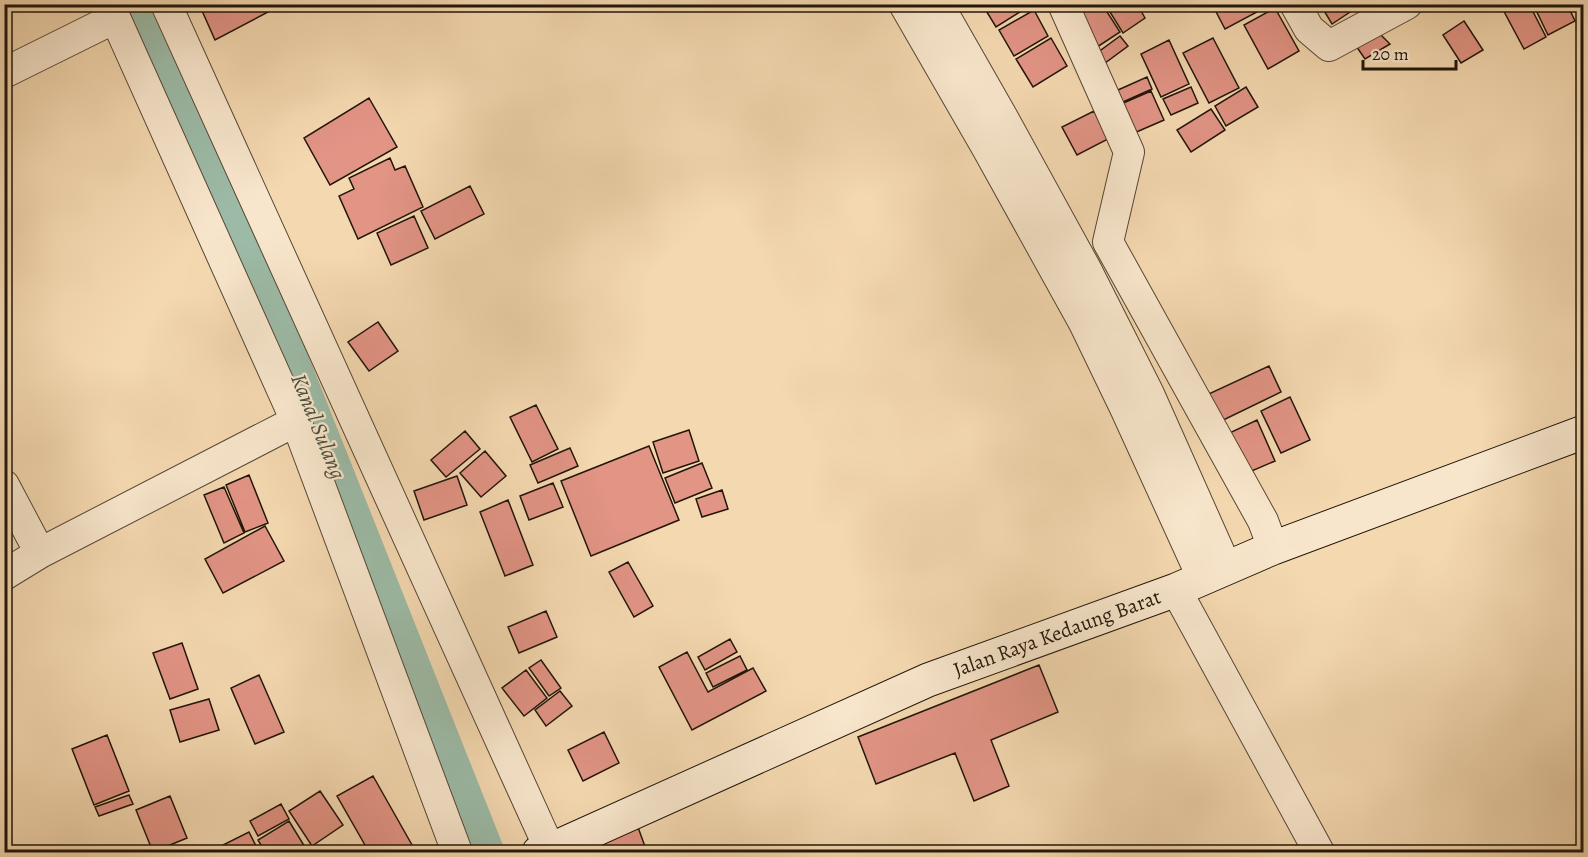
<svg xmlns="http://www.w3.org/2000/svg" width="1588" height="857" viewBox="0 0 1588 857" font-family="Alegreya,serif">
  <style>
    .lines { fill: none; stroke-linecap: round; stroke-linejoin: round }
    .canal { stroke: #9cbba7; stroke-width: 33 }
    .building { fill: #e29485; stroke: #211609; stroke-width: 1.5 }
    .street-casing { stroke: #564633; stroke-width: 32 }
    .secondary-casing { stroke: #211609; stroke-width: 35 }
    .street { stroke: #f8e6cc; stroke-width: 30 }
    .secondary { stroke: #f8e6cc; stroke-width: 33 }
    .labels { text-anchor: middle; stroke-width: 4.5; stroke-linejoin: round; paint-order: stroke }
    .street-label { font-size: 21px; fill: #211609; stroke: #f8e6cc }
    .water-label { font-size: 22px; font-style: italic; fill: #4c5040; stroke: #f8e6cc }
  </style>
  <rect width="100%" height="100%" fill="#f4d8b0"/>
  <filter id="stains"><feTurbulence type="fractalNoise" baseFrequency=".00333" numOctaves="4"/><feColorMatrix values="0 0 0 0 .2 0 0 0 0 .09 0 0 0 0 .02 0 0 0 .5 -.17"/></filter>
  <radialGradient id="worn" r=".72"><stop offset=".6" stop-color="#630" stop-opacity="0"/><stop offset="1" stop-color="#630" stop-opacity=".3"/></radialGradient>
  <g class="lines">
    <!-- canal -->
    <path class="canal" d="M 136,4 L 282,334 L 488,852"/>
  </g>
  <!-- building -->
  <path class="building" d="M 199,4 L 283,4 L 215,40 Z
    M 982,4 L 1031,4 L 1031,5 L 996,27 Z
    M 1086,4 L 1102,4 L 1120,32 L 1088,53 L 1073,16 Z
    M 1105,4 L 1137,4 L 1145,18 L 1123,33 Z
    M 1212,4 L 1272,4 L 1225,29 Z
    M 1320,4 L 1362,4 L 1332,24 Z
    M 1500,4 L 1529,4 L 1546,37 L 1524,49 Z
    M 1533,4 L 1567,4 L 1575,21 L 1548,35 Z
    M 1275,8 L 1299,51 L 1268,69 L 1244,25 Z
    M 1034,10 L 1048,36 L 1014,56 L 999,30 Z
    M 1464,21 L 1483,50 L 1461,63 L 1443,35 Z
    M 1376,30 L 1390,44 L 1365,59 L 1352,40 Z
    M 1120,36 L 1128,46 L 1101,66 L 1093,56 Z
    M 1051,38 L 1067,66 L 1033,87 L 1016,59 Z
    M 1213,38 L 1239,88 L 1209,103 L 1183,53 Z
    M 1169,40 L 1189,84 L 1161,97 L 1141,54 Z
    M 1147,77 L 1152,89 L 1114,106 L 1109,94 Z
    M 1191,87 L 1198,103 L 1171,115 L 1163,99 Z
    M 1246,87 L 1258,107 L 1226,126 L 1215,106 Z
    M 1151,91 L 1164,120 L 1125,137 L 1112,108 Z
    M 369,98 L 397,147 L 330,185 L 304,138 Z
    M 1211,109 L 1225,130 L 1191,152 L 1177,130 Z
    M 1094,111 L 1108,139 L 1077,155 L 1062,127 Z
    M 390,158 L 395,170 L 405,166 L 423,207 L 358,239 L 339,196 L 354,189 L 349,178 Z
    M 470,186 L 484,214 L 435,239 L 421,211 Z
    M 414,216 L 428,248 L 391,265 L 377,233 Z
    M 378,322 L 398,351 L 369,371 L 348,342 Z
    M 1269,366 L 1281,392 L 1213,425 L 1200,398 Z
    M 1290,397 L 1310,440 L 1281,453 L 1261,411 Z
    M 536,405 L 558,449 L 532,462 L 510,417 Z
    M 1257,420 L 1275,461 L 1240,476 L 1223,436 Z
    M 689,430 L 699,461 L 663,473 L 653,442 Z
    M 465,431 L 480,449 L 446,477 L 431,460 Z
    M 649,446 L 679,520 L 591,556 L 561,481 Z
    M 570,448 L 578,466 L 538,483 L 530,465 Z
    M 485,451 L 506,476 L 481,497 L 460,473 Z
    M 702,463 L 712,488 L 675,503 L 665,478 Z
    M 249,475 L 268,523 L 245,532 L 226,485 Z
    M 457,476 L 467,505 L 424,520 L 414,491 Z
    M 553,483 L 563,507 L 529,520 L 520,496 Z
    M 224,487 L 244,533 L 224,543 L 204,495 Z
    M 722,490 L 728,509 L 702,517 L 696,499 Z
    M 508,500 L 533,565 L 505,576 L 480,512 Z
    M 265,526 L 284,561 L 223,593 L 205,559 Z
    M 628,562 L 653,606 L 634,617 L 609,572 Z
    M 546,611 L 557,637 L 519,653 L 508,627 Z
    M 730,639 L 737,652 L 705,670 L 698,657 Z
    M 182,643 L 198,689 L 170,699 L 153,653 Z
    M 687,652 L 708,692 L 753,668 L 766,691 L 692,730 L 659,667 Z
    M 740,656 L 747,670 L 713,687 L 706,673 Z
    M 541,660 L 561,688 L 549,696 L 529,668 Z
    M 1039,665 L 1058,712 L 991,740 L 1009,786 L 974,801 L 955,753 L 876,784 L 858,737 Z
    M 526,670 L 547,698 L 524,716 L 502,688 Z
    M 259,675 L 284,732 L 255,744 L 231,688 Z
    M 560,691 L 572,706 L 546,726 L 535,710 Z
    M 209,699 L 219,730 L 180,742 L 170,710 Z
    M 604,732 L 619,763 L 583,781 L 568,750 Z
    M 107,735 L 129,791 L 94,805 L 72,749 Z
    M 373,776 L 416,852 L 369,852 L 337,796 Z
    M 320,791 L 343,825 L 312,846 L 289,811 Z
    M 129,795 L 133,804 L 99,816 L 95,807 Z
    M 170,796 L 187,838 L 153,852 L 136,810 Z
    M 281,804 L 289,819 L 258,836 L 250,821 Z
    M 635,819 L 647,852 L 602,852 L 595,835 Z
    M 289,821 L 308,852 L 265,852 L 258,840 Z
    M 249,832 L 259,852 L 222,852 L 219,847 Z"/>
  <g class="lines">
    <!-- street casing -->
    <g class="street-casing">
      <path id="street" d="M 109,4 L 296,421 L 457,852
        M 166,4 L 551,852
        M 904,4 L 987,148 L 1084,323 L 1125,408 L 1203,579
        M 938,4 L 1003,118 L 1086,269 L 1149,394 L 1227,569
        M 1063,4 L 1129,152 L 1108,242 L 1263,521 L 1273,548
        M 1295,4 L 1309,29 L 1329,46 L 1407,4
        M 4,73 L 115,18
        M 4,485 L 40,553
        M 4,575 L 40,553 L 296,421
        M 1176,590 L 1319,852"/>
    </g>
    <!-- secondary casing -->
    <g class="secondary-casing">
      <path id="secondary" d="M 539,852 L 550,850 L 928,680 L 1176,590 L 1273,548 L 1584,432"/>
    </g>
    <!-- street -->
    <use href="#street" class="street"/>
    <!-- secondary -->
    <use href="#secondary" class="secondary"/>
  </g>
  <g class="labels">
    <!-- street labels -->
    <g class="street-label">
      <text transform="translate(1057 633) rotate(-20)" y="7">Jalan Raya Kedaung Barat</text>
    </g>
    <!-- water labels -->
    <g class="water-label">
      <text transform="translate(319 426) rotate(68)" y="8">Kanal Sulang</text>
    </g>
  </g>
  <!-- margin -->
  <rect width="1588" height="857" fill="none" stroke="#f4d8b0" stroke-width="24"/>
  <rect x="6" y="6" width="1576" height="845" fill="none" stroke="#211609" stroke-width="3"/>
  <rect x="12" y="12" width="1564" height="833" fill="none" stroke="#211609" stroke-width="1.5"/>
  <!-- scale -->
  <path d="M1363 60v9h93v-9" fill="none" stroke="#211609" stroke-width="3"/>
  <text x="1372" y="60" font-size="18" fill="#211609" stroke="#f8e6cc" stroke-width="4.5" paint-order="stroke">20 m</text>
  <rect width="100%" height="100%" filter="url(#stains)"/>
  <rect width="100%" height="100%" fill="url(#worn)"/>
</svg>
